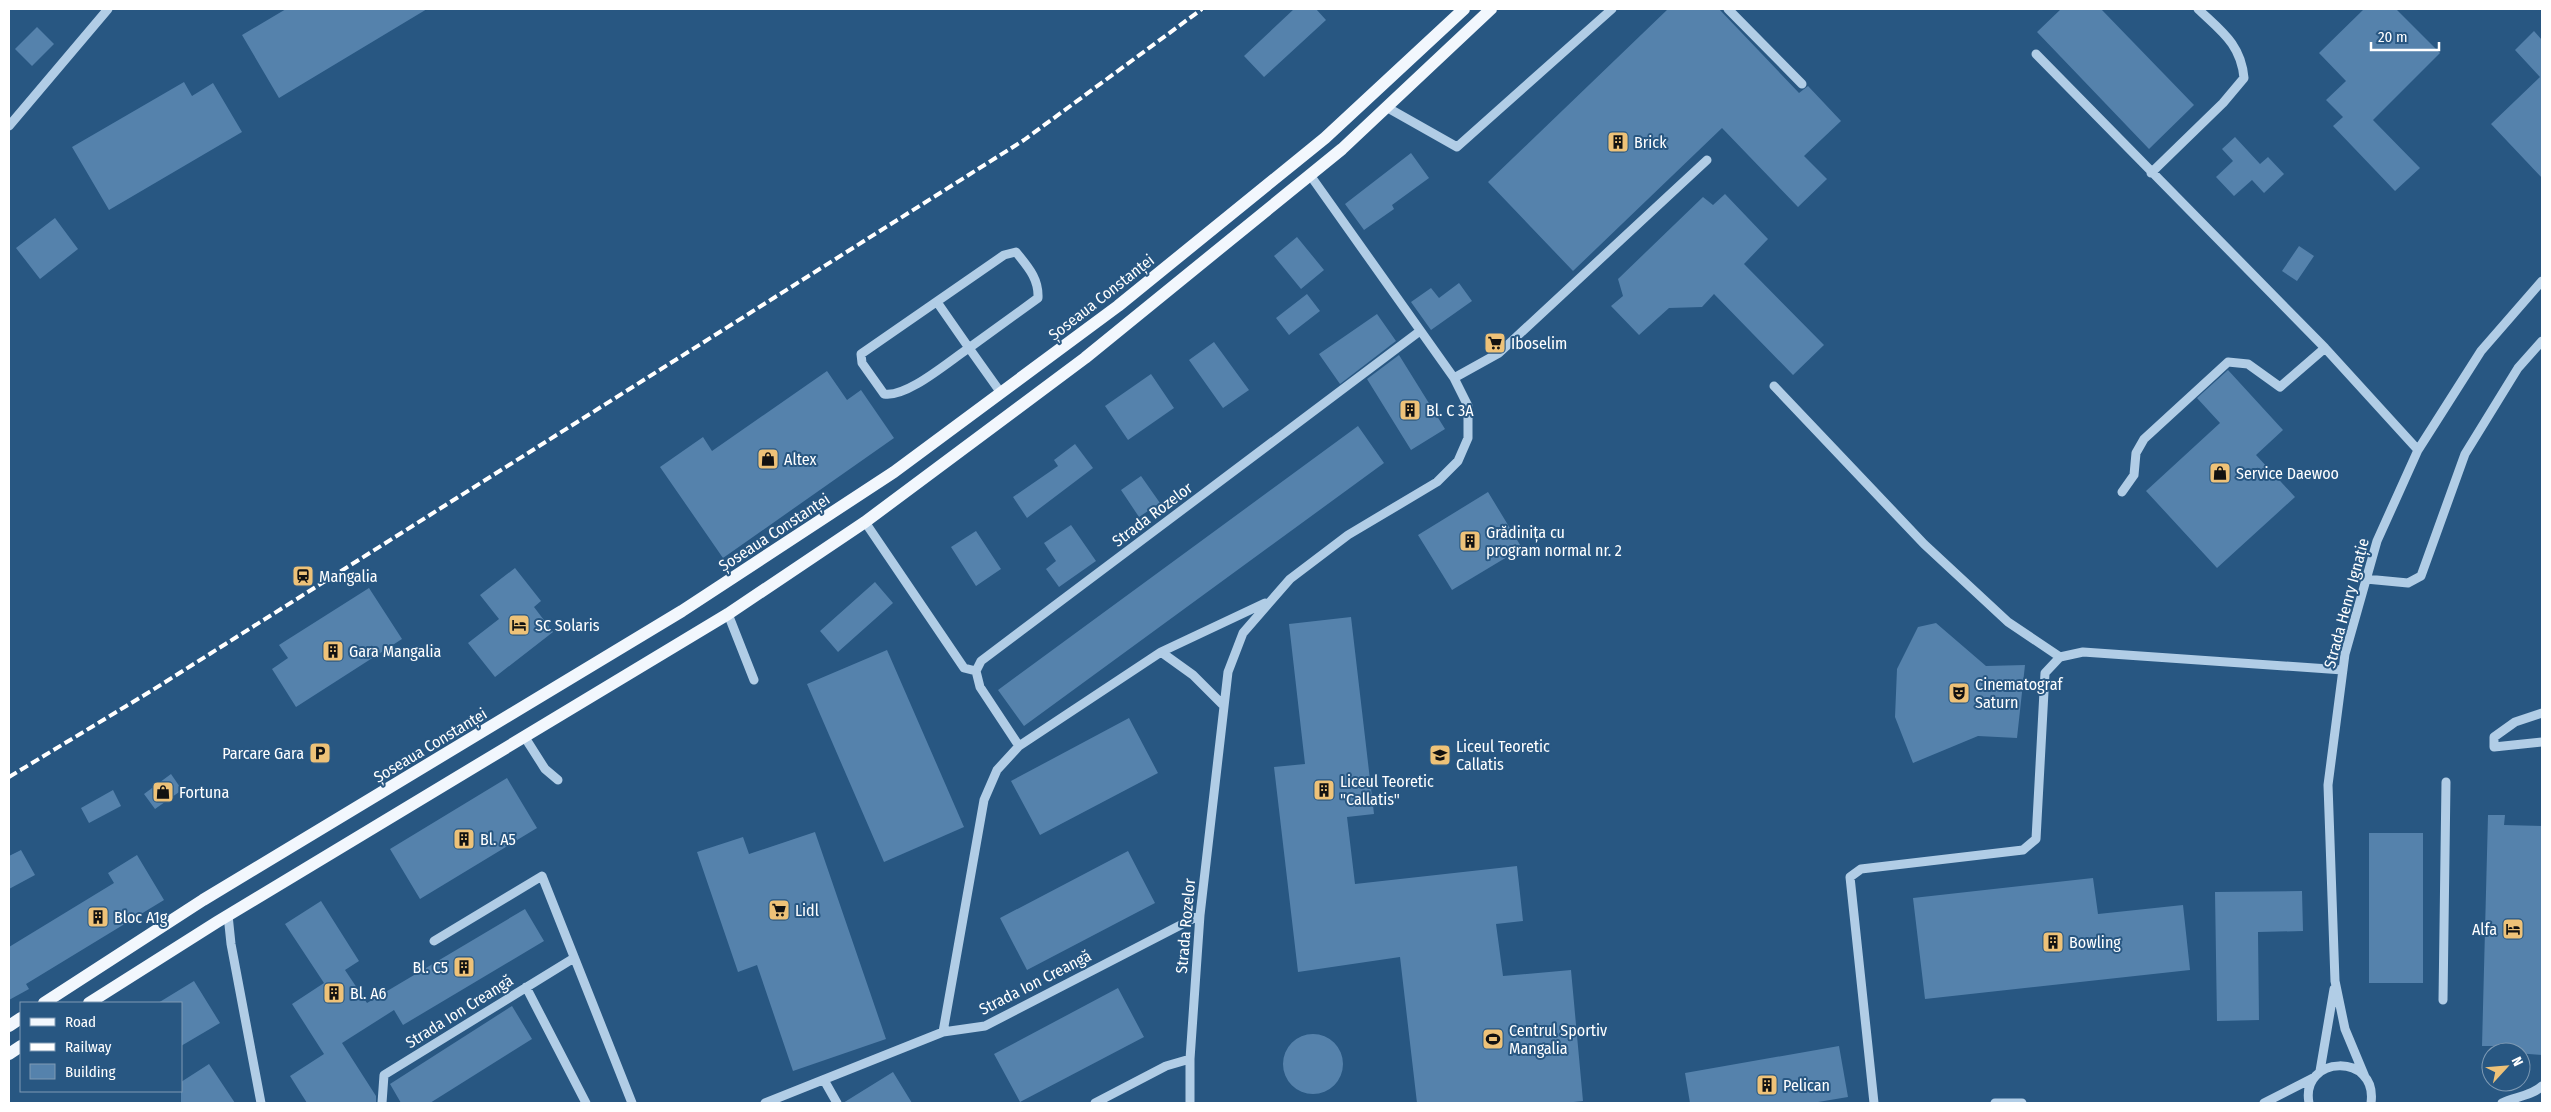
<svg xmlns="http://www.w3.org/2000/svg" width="2551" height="1112" viewBox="0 0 2551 1112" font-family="'Fira Sans Condensed',sans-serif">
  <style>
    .building { fill: #5582ac }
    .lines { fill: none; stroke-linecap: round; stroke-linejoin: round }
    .minor { stroke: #b1cde6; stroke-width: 9 }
    .major { stroke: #f2f7fd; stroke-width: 12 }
    .rail { stroke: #fff; stroke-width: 4; stroke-dasharray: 9 4; stroke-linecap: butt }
    .labels { text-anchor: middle; stroke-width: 4; stroke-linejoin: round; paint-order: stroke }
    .poi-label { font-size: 16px; fill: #fff; stroke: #285782; text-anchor: start }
    .street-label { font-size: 16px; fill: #fff; stroke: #285782 }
  </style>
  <rect width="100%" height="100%" fill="#285782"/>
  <!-- building -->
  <path class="building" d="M 286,9 L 427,9 L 279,98 L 242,35 Z
    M 1294,9 L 1316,9 L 1326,20 L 1264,77 L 1244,56 Z
    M 1668,9 L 1719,9 L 1799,93 L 1808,86 L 1841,121 L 1804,156 L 1827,179 L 1798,207 L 1722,128 L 1573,271 L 1488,182 Z
    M 2061,9 L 2101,9 L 2194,105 L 2149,149 L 2037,32 Z
    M 2364,9 L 2396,9 L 2440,53 L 2373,120 L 2420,168 L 2395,191 L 2333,126 L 2343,117 L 2326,100 L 2346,81 L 2319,53 Z
    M 37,27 L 54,44 L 32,66 L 15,49 Z
    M 2534,31 L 2542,40 L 2542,178 L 2491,124 L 2540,77 L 2515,50 Z
    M 184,82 L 192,96 L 213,83 L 242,132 L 109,210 L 72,147 Z
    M 2235,137 L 2260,164 L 2268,157 L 2284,174 L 2264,193 L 2252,180 L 2234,196 L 2216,177 L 2233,161 L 2222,149 Z
    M 1411,153 L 1429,178 L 1392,205 L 1394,209 L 1364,230 L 1345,204 Z
    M 1725,194 L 1768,239 L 1744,264 L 1824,345 L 1793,375 L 1714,294 L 1702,307 L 1669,308 L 1639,335 L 1611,306 L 1623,296 L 1618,279 L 1703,197 L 1713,205 Z
    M 55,218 L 78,249 L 40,279 L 16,248 Z
    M 1297,237 L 1324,270 L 1301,289 L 1274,256 Z
    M 2299,246 L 2314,256 L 2297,281 L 2282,271 Z
    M 1459,283 L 1472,301 L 1431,330 L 1411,302 L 1431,288 L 1439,298 Z
    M 1307,294 L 1320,311 L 1289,335 L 1276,318 Z
    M 1377,314 L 1396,341 L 1340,384 L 1319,354 Z
    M 1214,342 L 1249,390 L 1223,408 L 1189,360 Z
    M 1399,355 L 1445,429 L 1411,450 L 1367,379 Z
    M 2228,370 L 2283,430 L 2256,455 L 2295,497 L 2217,568 L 2146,491 L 2220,423 L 2197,398 Z
    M 827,371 L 847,400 L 861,390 L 894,438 L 723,558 L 660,467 L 703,437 L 712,451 Z
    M 1151,374 L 1174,408 L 1128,440 L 1105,406 Z
    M 1358,426 L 1384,463 L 1024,726 L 998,690 Z
    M 1075,444 L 1093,468 L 1027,518 L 1013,497 L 1058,466 L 1054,460 Z
    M 1141,476 L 1160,503 L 1139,517 L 1121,490 Z
    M 1488,492 L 1522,548 L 1452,590 L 1418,535 Z
    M 1071,525 L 1096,561 L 1059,587 L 1046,569 L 1056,561 L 1044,543 Z
    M 976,531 L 1001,569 L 976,586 L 951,547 Z
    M 515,568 L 541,601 L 534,607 L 553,632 L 495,677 L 468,643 L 499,619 L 480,595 Z
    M 875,582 L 893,603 L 838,652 L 820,631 Z
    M 369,588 L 402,639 L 296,707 L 272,669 L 288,658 L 279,645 Z
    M 1351,617 L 1374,814 L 1347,817 L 1355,884 L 1517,866 L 1523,921 L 1496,924 L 1503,976 L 1571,970 L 1583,1101 L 1564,1103 L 1417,1103 L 1400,957 L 1298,972 L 1274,767 L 1305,764 L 1289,624 Z
    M 1936,623 L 1986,666 L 2025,665 L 2017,738 L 1978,736 L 1913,763 L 1895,717 L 1897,669 L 1918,627 Z
    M 887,650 L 964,827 L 884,862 L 807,684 Z
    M 1129,718 L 1158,773 L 1040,835 L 1011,781 Z
    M 171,774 L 182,790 L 155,809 L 144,794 Z
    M 507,778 L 537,828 L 420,899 L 390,849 Z
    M 113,790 L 121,806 L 89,823 L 81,808 Z
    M 2488,815 L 2505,815 L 2504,825 L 2542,826 L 2542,1055 L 2503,1052 L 2504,1046 L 2482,1046 Z
    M 815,832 L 886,1039 L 793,1071 L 757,965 L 738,972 L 697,852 L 743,837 L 749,854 Z
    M 2369,833 L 2423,833 L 2423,983 L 2369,983 Z
    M 21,850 L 35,875 L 9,889 L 9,856 Z
    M 1128,851 L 1155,903 L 1027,970 L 1000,918 Z
    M 137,855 L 164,900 L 26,984 L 29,989 L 9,1000 L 9,947 L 114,883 L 108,873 Z
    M 2093,878 L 2098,914 L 2183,905 L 2190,970 L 1925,999 L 1913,898 Z
    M 2302,891 L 2303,931 L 2258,932 L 2259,1020 L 2217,1021 L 2215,892 Z
    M 321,901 L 359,961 L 345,970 L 367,1003 L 525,909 L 544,941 L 403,1025 L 394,1010 L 342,1043 L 376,1096 L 376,1103 L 307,1103 L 290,1076 L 324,1054 L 292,1004 L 324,983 L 285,924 Z
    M 194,981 L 220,1023 L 181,1046 L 181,1003 L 158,1003 Z
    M 1118,988 L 1144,1037 L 1020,1102 L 994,1054 Z
    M 512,1006 L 532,1039 L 430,1103 L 401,1103 L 390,1084 Z
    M1283 1064a30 30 0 1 1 60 0a30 30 0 1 1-60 0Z
    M 1839,1046 L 1848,1097 L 1812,1103 L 1690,1103 L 1685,1073 Z
    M 209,1064 L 235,1103 L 181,1103 L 181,1082 Z
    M 893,1072 L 912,1103 L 843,1103 Z"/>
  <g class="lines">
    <!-- minor -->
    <path class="minor" d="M 1728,9 L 1802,84
      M 2036,54 L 2325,348 L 2418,450
      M 1388,108 L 1457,147 L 1612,9
      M 9,126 L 108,9
      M 2151,173 L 2223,103 L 2244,78 C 2241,44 2221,31 2198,9
      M 937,302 L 969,348 C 949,361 907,398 884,394 L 862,363 L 861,354 L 1004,255 L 1016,252 C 1027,266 1039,278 1038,298 L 969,348 L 1001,393
      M 1454,378 L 1499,353 L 1707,160
      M 1774,386 L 1924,544 L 2008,622 L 2060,657
      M 2122,492 L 2134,475 L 2136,453 L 2144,439 L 2228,362 L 2248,364 L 2280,387 L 2325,348
      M 865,522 L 964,668 L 976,671
      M 2366,579 L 2408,583 L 2421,576 L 2465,454 L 2518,368 L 2542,341
      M 728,614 L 754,680
      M 1161,652 L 1265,603
      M 2542,713 L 2515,722 L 2494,737 L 2494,747 L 2542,742
      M 524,736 L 545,769 L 558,780
      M 1019,746 L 980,687 L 976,671 L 981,661 L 1420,331
      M 228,915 L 231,944 L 261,1103
      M 434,941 L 542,876 L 632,1103
      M 526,987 L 586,1103
      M 2443,1000 L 2446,782
      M 943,1032 L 984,800 L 997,770 L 1019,746 L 1161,652 L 1193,675 L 1223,705
      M 2320,1071 L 2334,989
      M 2365,1077 L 2345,1029 L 2335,981 L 2328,785 L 2345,654 L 2377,541 L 2418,450 L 2481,351 L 2542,281
      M 824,1080 L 837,1103
      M 382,1103 L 384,1075 L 574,958
      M 765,1103 L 943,1032 L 985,1026 L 1200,915
      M 1095,1103 L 1166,1066 L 1190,1059
      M 1190,1103 L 1190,1059 L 1200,915 L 1228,672 L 1243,633 L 1290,579 L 1348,535 L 1437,482 L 1458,461 L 1468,438 L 1468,406 L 1454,378 L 1310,175
      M 1874,1103 L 1850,877 L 1861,869 L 2023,850 L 2036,839 L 2045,673 L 2060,657 L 2083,652 L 2343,670
      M 1995,1103 L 2022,1103
      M 2264,1103 L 2313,1078
      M 2309,1103 C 2300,1055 2378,1052 2371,1103
      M 2502,1103 C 2514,1097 2532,1096 2542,1086"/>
    <!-- major -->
    <path class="major" d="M 44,1003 L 203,900 L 682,611 L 894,472 L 1118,306 L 1325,138 L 1464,9
      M 89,1003 L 217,922 L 728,614 L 865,522 L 1085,358 L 1342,149 L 1491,9
      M 9,1026 L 21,1018
      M 9,1054 L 21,1046"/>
    <!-- rail -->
    <path class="rail" d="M 9,777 L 151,691 L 1024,140 L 1202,9"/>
  </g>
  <!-- icons -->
  <defs>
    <g id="building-square" transform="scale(1.125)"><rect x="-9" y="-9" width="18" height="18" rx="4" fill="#eec278" stroke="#285782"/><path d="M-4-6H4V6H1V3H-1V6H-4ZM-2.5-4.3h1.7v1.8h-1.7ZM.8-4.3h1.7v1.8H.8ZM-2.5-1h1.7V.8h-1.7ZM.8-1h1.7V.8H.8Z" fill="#111"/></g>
    <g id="supermarket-square" transform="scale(1.125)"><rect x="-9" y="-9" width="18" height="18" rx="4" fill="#eec278" stroke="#285782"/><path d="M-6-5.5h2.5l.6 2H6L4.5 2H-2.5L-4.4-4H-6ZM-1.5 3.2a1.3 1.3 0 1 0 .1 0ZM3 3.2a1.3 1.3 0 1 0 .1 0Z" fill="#111"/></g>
    <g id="shop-square" transform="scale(1.125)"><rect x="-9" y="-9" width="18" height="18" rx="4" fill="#eec278" stroke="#285782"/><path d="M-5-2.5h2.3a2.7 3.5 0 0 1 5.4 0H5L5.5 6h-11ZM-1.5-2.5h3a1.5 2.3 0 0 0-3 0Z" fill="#111"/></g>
    <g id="station-square" transform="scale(1.125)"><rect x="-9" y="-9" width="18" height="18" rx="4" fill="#eec278" stroke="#285782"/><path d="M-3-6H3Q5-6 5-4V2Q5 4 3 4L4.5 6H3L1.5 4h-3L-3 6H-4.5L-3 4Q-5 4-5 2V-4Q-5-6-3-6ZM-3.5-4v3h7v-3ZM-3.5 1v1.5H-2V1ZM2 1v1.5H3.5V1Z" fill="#111"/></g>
    <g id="hotel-square" transform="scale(1.125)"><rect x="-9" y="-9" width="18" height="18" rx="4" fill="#eec278" stroke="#285782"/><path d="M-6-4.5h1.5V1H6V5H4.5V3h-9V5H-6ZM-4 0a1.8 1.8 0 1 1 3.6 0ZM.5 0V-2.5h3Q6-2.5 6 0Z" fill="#111"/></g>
    <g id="theatre-square" transform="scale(1.125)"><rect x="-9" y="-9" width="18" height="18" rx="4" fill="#eec278" stroke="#285782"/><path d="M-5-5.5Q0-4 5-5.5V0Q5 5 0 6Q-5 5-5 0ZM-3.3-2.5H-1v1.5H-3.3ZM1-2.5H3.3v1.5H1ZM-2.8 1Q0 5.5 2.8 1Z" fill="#111"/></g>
    <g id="parking-square" transform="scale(1.125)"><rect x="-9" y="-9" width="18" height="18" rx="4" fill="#eec278" stroke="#285782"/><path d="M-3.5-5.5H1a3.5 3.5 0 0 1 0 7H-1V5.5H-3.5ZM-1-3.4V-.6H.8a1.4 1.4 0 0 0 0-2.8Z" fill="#111"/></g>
    <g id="university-square" transform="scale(1.125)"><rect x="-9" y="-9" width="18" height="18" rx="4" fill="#eec278" stroke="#285782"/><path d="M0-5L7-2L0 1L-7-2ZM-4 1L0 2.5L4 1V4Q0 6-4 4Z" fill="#111"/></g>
    <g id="stadium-square" transform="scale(1.125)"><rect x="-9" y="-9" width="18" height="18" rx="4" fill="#eec278" stroke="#285782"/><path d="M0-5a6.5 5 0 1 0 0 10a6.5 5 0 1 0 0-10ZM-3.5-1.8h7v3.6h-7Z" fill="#111"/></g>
  </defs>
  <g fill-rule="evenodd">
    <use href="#building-square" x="1618" y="142"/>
    <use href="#supermarket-square" x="1495" y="343"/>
    <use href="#building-square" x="1410" y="410"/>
    <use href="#shop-square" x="768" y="459"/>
    <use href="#shop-square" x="2220" y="473"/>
    <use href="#building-square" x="1470" y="541"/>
    <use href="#station-square" x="303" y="576"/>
    <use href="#hotel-square" x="519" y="625"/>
    <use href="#building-square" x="333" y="651"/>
    <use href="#theatre-square" x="1959" y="693"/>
    <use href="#parking-square" x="320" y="753"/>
    <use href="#university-square" x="1440" y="755"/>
    <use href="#building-square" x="1324" y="790"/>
    <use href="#shop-square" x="163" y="792"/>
    <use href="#building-square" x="464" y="839"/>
    <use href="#supermarket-square" x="779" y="910"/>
    <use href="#building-square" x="98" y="917"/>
    <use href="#hotel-square" x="2513" y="929"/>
    <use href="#building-square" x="2053" y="942"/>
    <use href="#building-square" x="464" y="967"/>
    <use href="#building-square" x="334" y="993"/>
    <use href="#stadium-square" x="1493" y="1039"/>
    <use href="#building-square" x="1767" y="1085"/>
  </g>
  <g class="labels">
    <!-- poi labels -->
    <g class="poi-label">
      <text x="1634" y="148">Brick</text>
      <text x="1511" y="349">Iboselim</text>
      <text x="1426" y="416">Bl. C 3A</text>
      <text x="784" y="465">Altex</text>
      <text x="2236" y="479">Service Daewoo</text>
      <text x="1486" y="538">Grădinița cu<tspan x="1486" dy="18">program normal nr. 2</tspan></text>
      <text x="319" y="582">Mangalia</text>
      <text x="535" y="631">SC Solaris</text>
      <text x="349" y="657">Gara Mangalia</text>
      <text x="1975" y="690">Cinematograf<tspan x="1975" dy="18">Saturn</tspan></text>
      <text x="1456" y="752">Liceul Teoretic<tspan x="1456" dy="18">Callatis</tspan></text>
      <text x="304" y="759" text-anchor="end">Parcare Gara</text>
      <text x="1340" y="787">Liceul Teoretic<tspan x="1340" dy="18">"Callatis"</tspan></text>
      <text x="179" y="798">Fortuna</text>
      <text x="480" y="845">Bl. A5</text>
      <text x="795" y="916">Lidl</text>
      <text x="114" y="923">Bloc A1g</text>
      <text x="2497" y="935" text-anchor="end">Alfa</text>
      <text x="2069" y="948">Bowling</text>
      <text x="448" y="973" text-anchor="end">Bl. C5</text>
      <text x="350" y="999">Bl. A6</text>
      <text x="1509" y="1036">Centrul Sportiv<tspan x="1509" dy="18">Mangalia</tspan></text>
      <text x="1783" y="1091">Pelican</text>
    </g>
    <!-- street labels -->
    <g class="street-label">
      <text transform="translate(1101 297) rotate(-38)" y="6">Șoseaua Constanței</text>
      <text transform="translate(1152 514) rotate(-37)" y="6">Strada Rozelor</text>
      <text transform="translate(774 532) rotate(-33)" y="6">Șoseaua Constanței</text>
      <text transform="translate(2346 603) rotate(-75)" y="6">Strada Henry Ignație</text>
      <text transform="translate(430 745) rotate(-31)" y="6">Șoseaua Constanței</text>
      <text transform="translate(1185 926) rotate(-85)" y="6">Strada Rozelor</text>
      <text transform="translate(1035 982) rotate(-27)" y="6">Strada Ion Creangă</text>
      <text transform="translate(459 1011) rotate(-32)" y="6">Strada Ion Creangă</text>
    </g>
  </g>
  <!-- border -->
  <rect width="2551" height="1112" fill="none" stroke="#ffffff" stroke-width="20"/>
  <!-- legend -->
  <rect x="20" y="1002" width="162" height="90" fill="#285782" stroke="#7e9ab4"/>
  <rect x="30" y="1018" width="25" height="8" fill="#f2f7fd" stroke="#7e9ab4"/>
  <text x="65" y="1027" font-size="15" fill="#ffffff">Road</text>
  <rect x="30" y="1043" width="25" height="8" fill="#ffffff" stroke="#7e9ab4"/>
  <text x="65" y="1052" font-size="15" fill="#ffffff">Railway</text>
  <rect x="30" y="1064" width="25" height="15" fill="#5582ac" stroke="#7e9ab4"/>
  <text x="65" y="1077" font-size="15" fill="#ffffff">Building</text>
  <!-- north arrow -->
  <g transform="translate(2506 1067) rotate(64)"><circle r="24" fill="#285782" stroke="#7e9ab4"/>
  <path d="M0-4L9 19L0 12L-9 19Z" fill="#eec278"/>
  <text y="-8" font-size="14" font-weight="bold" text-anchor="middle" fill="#ffffff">N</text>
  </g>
  <!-- scale -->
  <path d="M2371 42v8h68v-8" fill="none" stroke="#ffffff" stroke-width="2.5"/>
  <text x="2378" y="42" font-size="15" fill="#ffffff" stroke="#285782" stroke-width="4" paint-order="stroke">20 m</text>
</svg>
